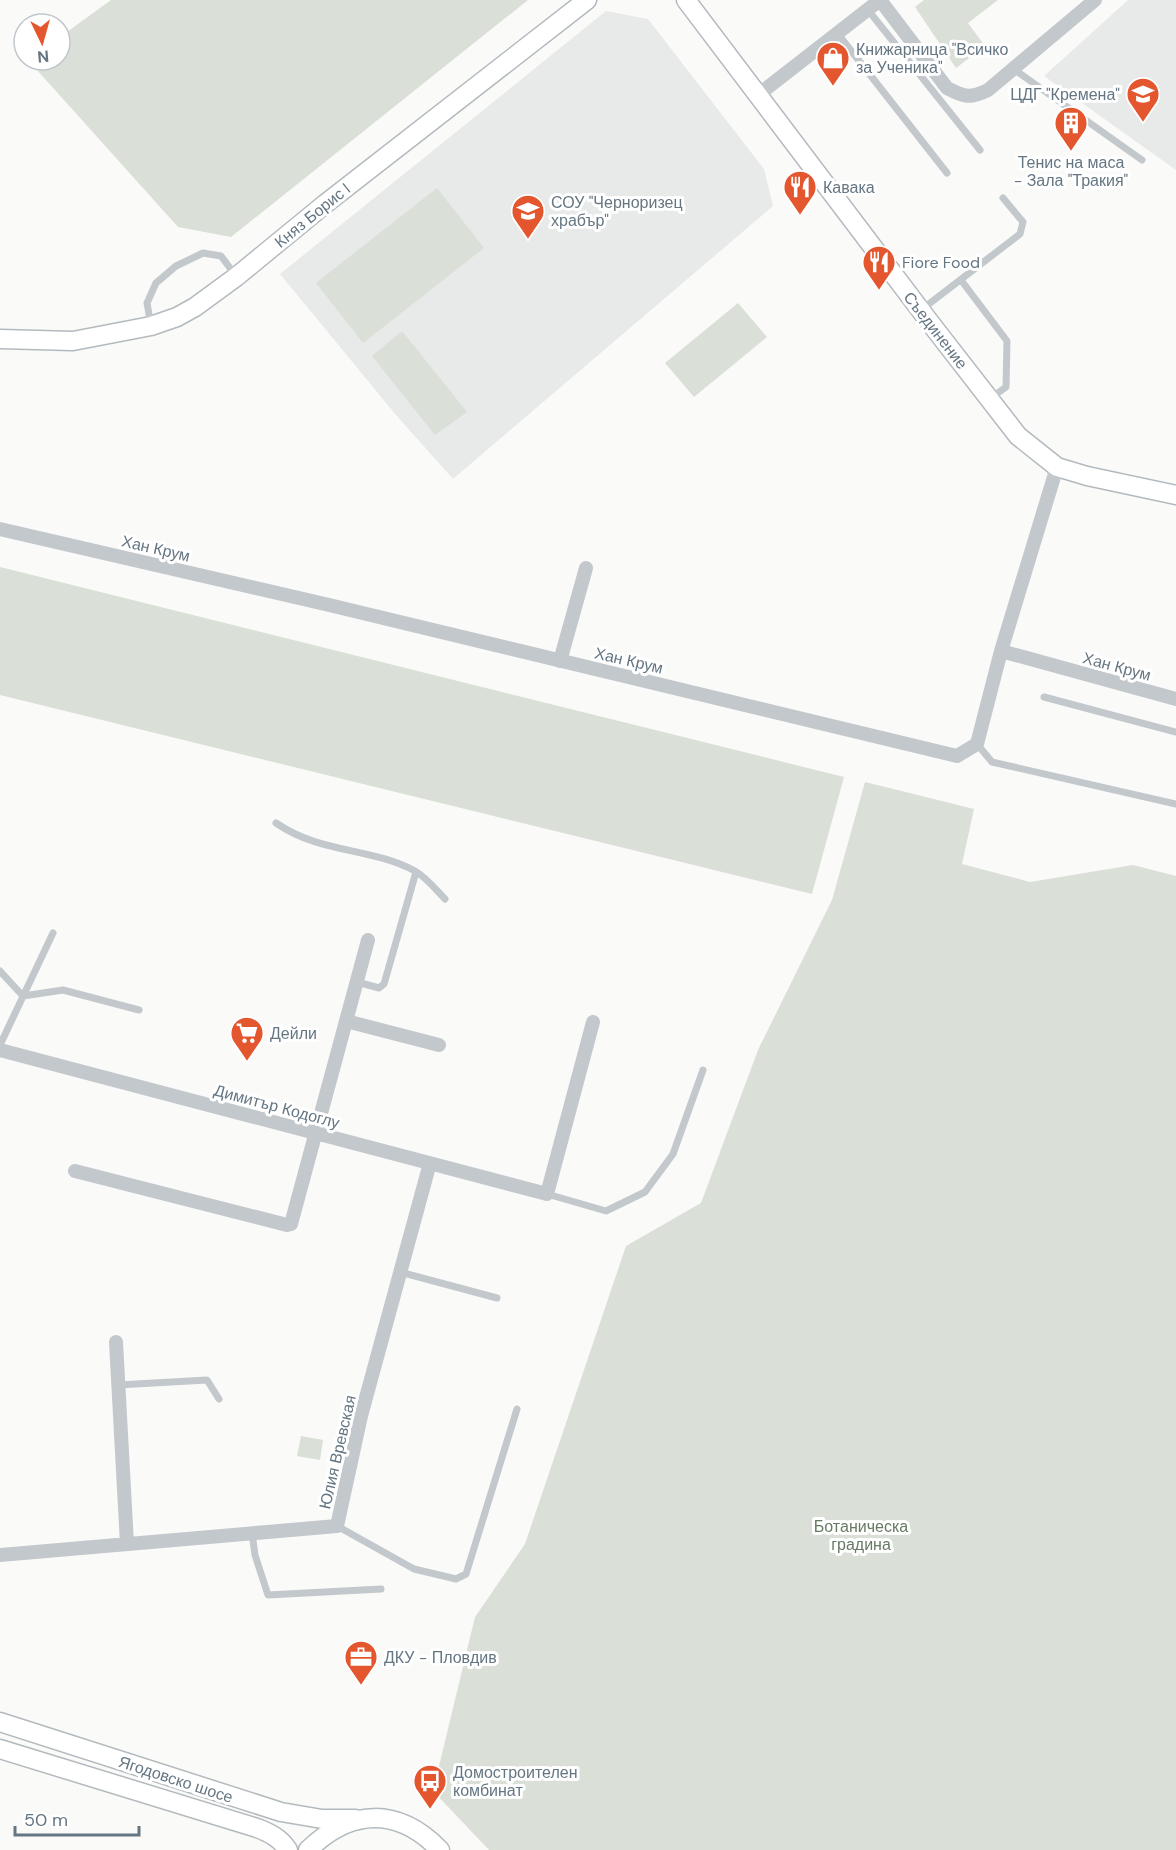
<svg xmlns="http://www.w3.org/2000/svg" width="1176" height="1850" viewBox="0 0 1176 1850" font-family="'DM Sans',sans-serif">
  <style>
    .built { fill: #e8e9e9 }
    .green { fill: #dadfd7 }
    .lines { fill: none; stroke-linecap: round; stroke-linejoin: round }
    .secondary-casing { stroke: #b3babf; stroke-width: 21 }
    .lane { stroke: #c3c8cc; stroke-width: 7 }
    .street { stroke: #c3c8cc; stroke-width: 14 }
    .secondary { stroke: #fff; stroke-width: 18 }
    .labels { text-anchor: middle; stroke-width: 6; stroke-linejoin: round; paint-order: stroke }
    .poi-label { font-size: 16px; fill: #657683; stroke: #fff; text-anchor: start }
    .street-label { font-size: 16px; fill: #657683; stroke: #fff }
    .park-label { font-size: 16px; fill: #687a64; stroke: #fff }
  </style>
  <rect width="100%" height="100%" fill="#fafaf8"/>
  <!-- built -->
  <path class="built" d="M 1128,0 L 1176,0 L 1176,170 L 1044,76 Z
    M 606,11 L 648,19 L 764,169 L 773,206 L 453,479 L 396,415 L 280,274 Z"/>
  <!-- green -->
  <path class="green" d="M 111,0 L 528,0 L 231,237 L 178,227 L 28,60 L 60,60 L 60,37 Z
    M 924,0 L 998,0 L 968,23 L 985,46 L 956,68 L 915,7 Z
    M 437,188 L 484,248 L 363,343 L 316,283 Z
    M 738,303 L 767,337 L 694,397 L 665,363 Z
    M 402,331 L 467,412 L 435,435 L 372,356 Z
    M 0,567 L 844,777 L 812,894 L 0,695 Z
    M 865,782 L 974,809 L 962,864 L 1030,882 L 1133,865 L 1176,876 L 1176,1850 L 489,1850 L 433,1791 L 475,1617 L 525,1544 L 626,1246 L 701,1203 L 758,1050 L 832,900 Z
    M 301,1436 L 323,1440 L 320,1460 L 297,1456 Z"/>
  <g class="lines">
    <!-- secondary casing -->
    <g class="secondary-casing">
      <path id="secondary" d="M 686,0 L 928,320 L 1018,436 L 1057,467 L 1087,476 L 1176,495
        M 0,339 L 73,341 L 151,326 L 177,317 L 195,307 L 236,277 L 325,204 L 587,0
        M 0,1722 L 281,1812 L 322,1819 L 356,1819
        M 0,1749 L 257,1828 C 270,1833 280,1838 288,1850
        M 308,1850 C 351,1808 398,1807 440,1850"/>
    </g>
    <!-- lane -->
    <path class="lane" d="M 868,10 L 980,150
      M 838,34 L 947,173
      M 1012,68 L 1142,160
      M 961,280 L 1007,341 L 1006,387 L 991,398
      M 921,310 L 1020,234 L 1023,222 L 1003,198
      M 151,326 L 147,303 L 156,283 L 176,266 L 203,253 L 221,256 L 236,276
      M 1044,697 L 1176,732
      M 977,744 L 992,762 L 1176,804
      M 276,823 C 321,854 370,847 415,871 C 426,877 436,890 445,899
      M 0,971 L 23,996 L 63,990 L 139,1010
      M 357,982 L 379,988 L 384,984 L 416,872
      M 0,1045 L 53,933
      M 547,1194 L 606,1211 L 645,1192 L 673,1154 L 703,1070
      M 400,1272 L 497,1298
      M 118,1385 L 207,1380 L 219,1399
      M 337,1526 L 414,1569 L 456,1579 L 466,1574 L 517,1409
      M 252,1533 L 255,1555 L 268,1595 L 381,1589"/>
    <!-- street -->
    <path class="street" d="M 880,0 L 947,88 C 964,97 970,99 988,90 L 1095,0
      M 758,95 L 880,0
      M 0,529 L 325,604 L 957,756 L 977,744 L 1001,651 L 1176,699
      M 1001,651 L 1057,467
      M 560,661 L 586,568
      M 346,1021 L 439,1045
      M 0,1050 L 547,1194 L 593,1022
      M 75,1171 L 287,1225 L 291,1224 L 368,940
      M 116,1342 L 127,1544
      M 0,1555 L 337,1526 L 361,1416 L 430,1163"/>
    <!-- secondary -->
    <use href="#secondary" class="secondary"/>
  </g>
  <!-- icons -->
  <defs>
    <g id="shop-pin" transform="scale(1.725)"><path d="M0 17L-7.5 6A9.5 9.5 0 1 1 7.5 6Z" fill="#e4572e" stroke="#fff"/><path d="M-5-2.5h2.3a2.7 3.5 0 0 1 5.4 0H5L5.5 6h-11ZM-1.5-2.5h3a1.5 2.3 0 0 0-3 0Z" fill="#fff"/></g>
    <g id="school-pin" transform="scale(1.725)"><path d="M0 17L-7.5 6A9.5 9.5 0 1 1 7.5 6Z" fill="#e4572e" stroke="#fff"/><path d="M0-5L7-2L0 1L-7-2ZM-4 1L0 2.5L4 1V4Q0 6-4 4Z" fill="#fff"/></g>
    <g id="building-pin" transform="scale(1.725)"><path d="M0 17L-7.5 6A9.5 9.5 0 1 1 7.5 6Z" fill="#e4572e" stroke="#fff"/><path d="M-4-6H4V6H1V3H-1V6H-4ZM-2.5-4.3h1.7v1.8h-1.7ZM.8-4.3h1.7v1.8H.8ZM-2.5-1h1.7V.8h-1.7ZM.8-1h1.7V.8H.8Z" fill="#fff"/></g>
    <g id="restaurant-pin" transform="scale(1.725)"><path d="M0 17L-7.5 6A9.5 9.5 0 1 1 7.5 6Z" fill="#e4572e" stroke="#fff"/><path d="M-5-6h1v4h1v-4h1v4h1v-4h1v5L-1.5 .5V6h-2V.5L-5-1ZM5-6V6H3V1.5H1.5Q1.5-4 5-6Z" fill="#fff"/></g>
    <g id="supermarket-pin" transform="scale(1.725)"><path d="M0 17L-7.5 6A9.5 9.5 0 1 1 7.5 6Z" fill="#e4572e" stroke="#fff"/><path d="M-6-5.5h2.5l.6 2H6L4.5 2H-2.5L-4.4-4H-6ZM-1.5 3.2a1.3 1.3 0 1 0 .1 0ZM3 3.2a1.3 1.3 0 1 0 .1 0Z" fill="#fff"/></g>
    <g id="office-pin" transform="scale(1.725)"><path d="M0 17L-7.5 6A9.5 9.5 0 1 1 7.5 6Z" fill="#e4572e" stroke="#fff"/><path d="M-6-3h4V-5.5h4V-3h4V5H-6ZM-1-4.5V-3h2v-1.5ZM-6 0V1H6V0Z" fill="#fff"/></g>
    <g id="bus-pin" transform="scale(1.725)"><path d="M0 17L-7.5 6A9.5 9.5 0 1 1 7.5 6Z" fill="#e4572e" stroke="#fff"/><path d="M-5-6H5V4H4V6H2V4H-2V6H-4V4H-5ZM-3.5-4V0h7V-4ZM-3.5 1.2v1.5H-2V1.2ZM2 1.2v1.5H3.5V1.2Z" fill="#fff"/></g>
  </defs>
  <g fill-rule="evenodd">
    <use href="#shop-pin" x="833" y="58"/>
    <use href="#school-pin" x="1143" y="94"/>
    <use href="#building-pin" x="1071" y="123"/>
    <use href="#restaurant-pin" x="800" y="187"/>
    <use href="#school-pin" x="528" y="211"/>
    <use href="#restaurant-pin" x="879" y="262"/>
    <use href="#supermarket-pin" x="247" y="1033"/>
    <use href="#office-pin" x="361" y="1657"/>
    <use href="#bus-pin" x="430" y="1781"/>
  </g>
  <g class="labels">
    <!-- poi labels -->
    <g class="poi-label">
      <text x="856" y="55">Книжарница "Всичко<tspan x="856" dy="18">за Ученика"</tspan></text>
      <text x="1120" y="100" text-anchor="end">ЦДГ "Кремена"</text>
      <text x="1071" y="168" text-anchor="middle">Тенис на маса<tspan x="1071" dy="18">- Зала "Тракия"</tspan></text>
      <text x="823" y="193">Кавака</text>
      <text x="551" y="208">СОУ "Черноризец<tspan x="551" dy="18">храбър"</tspan></text>
      <text x="902" y="268">Fiore Food</text>
      <text x="270" y="1039">Дейли</text>
      <text x="384" y="1663">ДКУ - Пловдив</text>
      <text x="453" y="1778">Домостроителен<tspan x="453" dy="18">комбинат</tspan></text>
    </g>
    <!-- street labels -->
    <g class="street-label">
      <text transform="translate(312 215) rotate(-39)" y="6">Княз Борис I</text>
      <text transform="translate(936 330) rotate(52)" y="6">Съединение</text>
      <text transform="translate(156 548) rotate(13)" y="6">Хан Крум</text>
      <text transform="translate(629 660) rotate(13)" y="6">Хан Крум</text>
      <text transform="translate(1117 666) rotate(15)" y="6">Хан Крум</text>
      <text transform="translate(277 1106) rotate(15)" y="6">Димитър Кодоглу</text>
      <text transform="translate(337 1452) rotate(-77)" y="6">Юлия Вревская</text>
      <text transform="translate(176 1779) rotate(18)" y="6">Ягодовско шосе</text>
    </g>
    <!-- park labels -->
    <g class="park-label">
      <text x="861" y="1532">Ботаническа<tspan x="861" dy="18">градина</tspan></text>
    </g>
  </g>
  <!-- north arrow -->
  <g transform="translate(42 42) rotate(175)"><circle r="28" fill="#ffffff" stroke="#c1c8cd" stroke-width="1.5"/>
  <path d="M0-4.5L10 22L0 15L-10 22Z" fill="#e4572e"/>
  <text y="-9" font-size="16" font-weight="bold" text-anchor="middle" fill="#657683">N</text>
  </g>
  <!-- scale -->
  <path d="M15 1826v9h124v-9" fill="none" stroke="#657683" stroke-width="3"/>
  <text x="24" y="1826" font-size="18" fill="#657683" stroke="#ffffff" stroke-width="4.5" paint-order="stroke">50 m</text>
</svg>
